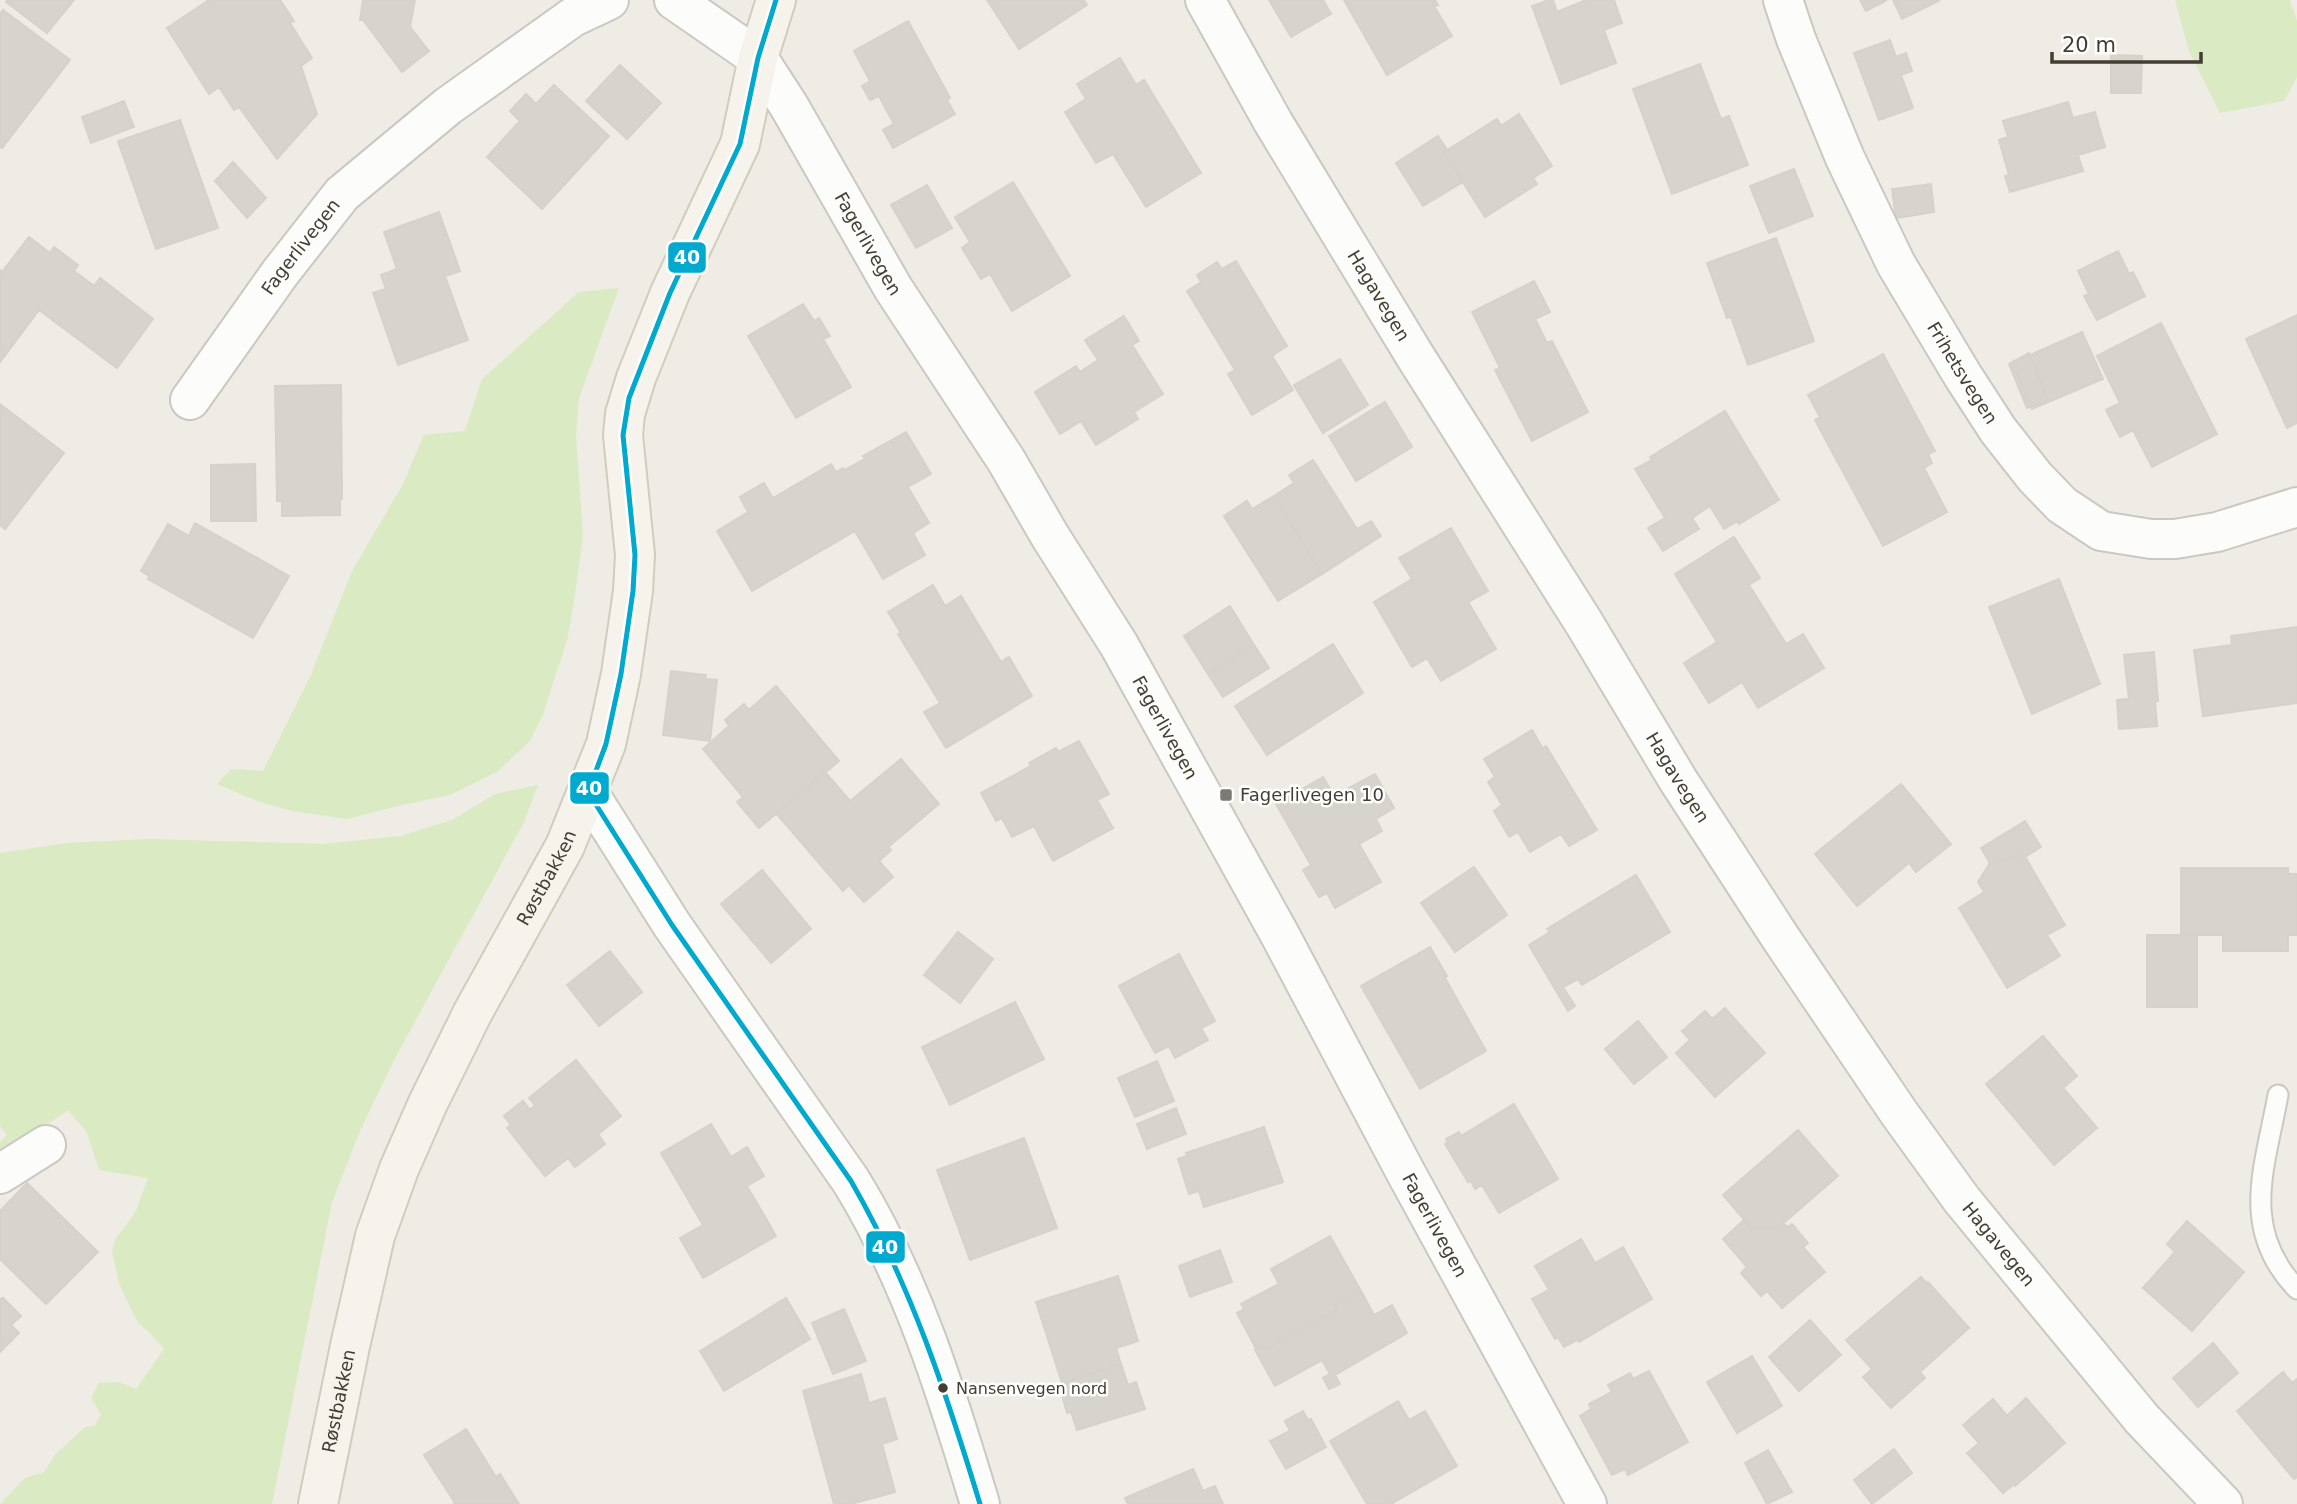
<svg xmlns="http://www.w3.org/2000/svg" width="2297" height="1504" viewBox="0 0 2297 1504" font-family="'DejaVu Sans',sans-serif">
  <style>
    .green { fill: #daeac3 }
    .building { fill: #d7d4cd; stroke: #d6d2cb; stroke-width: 2 }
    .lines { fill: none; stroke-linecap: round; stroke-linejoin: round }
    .lane-casing { stroke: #cac8c1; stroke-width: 23 }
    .street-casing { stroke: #cac8c1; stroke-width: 42 }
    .secondary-casing { stroke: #d0ccbe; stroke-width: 42 }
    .lane { stroke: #fcfcfb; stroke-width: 19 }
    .street { stroke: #fcfcfb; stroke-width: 38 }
    .secondary { stroke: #f6f3ec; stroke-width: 38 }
    .bus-1-casing { stroke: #fff; stroke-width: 10 }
    .bus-1 { stroke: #00a9ce; stroke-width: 5 }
    .poi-dot { fill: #7f7a71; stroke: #fff; stroke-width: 2.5 }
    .bus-dot { fill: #433d32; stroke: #fff; stroke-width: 2.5 }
    .labels { text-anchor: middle; stroke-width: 5; stroke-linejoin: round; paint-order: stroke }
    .bus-label { font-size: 16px; fill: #433d32; stroke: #fff; text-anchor: start }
    .street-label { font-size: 18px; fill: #433d32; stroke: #fff }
    .poi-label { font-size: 18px; fill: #433d32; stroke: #fff; text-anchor: start }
    .line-badge { stroke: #fff; stroke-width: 2.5 }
    .badge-label { font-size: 19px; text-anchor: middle; font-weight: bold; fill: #fff }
  </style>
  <rect width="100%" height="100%" fill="#eeece5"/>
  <!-- green -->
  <path class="green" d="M 2175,0 L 2290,0 L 2297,21 L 2297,77 L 2284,101 L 2220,113 L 2189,51 Z
    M 619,288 L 579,398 L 576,436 L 583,536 L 574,601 L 568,637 L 543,714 L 530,741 L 498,771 L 450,795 L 402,805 L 347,819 L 292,811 L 257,801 L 217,784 L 231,769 L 263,771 L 310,677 L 352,571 L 403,484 L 424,435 L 465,431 L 482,379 L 579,292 Z
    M 538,785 L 524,822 L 394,1060 L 360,1131 L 332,1202 L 272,1504 L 0,1504 L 25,1478 L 44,1472 L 54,1456 L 85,1427 L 95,1426 L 101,1414 L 91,1398 L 99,1383 L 119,1382 L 136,1389 L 164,1349 L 150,1333 L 138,1323 L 119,1284 L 112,1251 L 116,1238 L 135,1213 L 148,1178 L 99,1170 L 86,1131 L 68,1110 L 39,1130 L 0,1151 L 0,1142 L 7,1135 L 0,1126 L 0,853 L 67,843 L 147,839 L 323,844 L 400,836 L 452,820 L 495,794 Z"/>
  <!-- building -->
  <path class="building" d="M 8,0 L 74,0 L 47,33 L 6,2 Z
    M 209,0 L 280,0 L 294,21 L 290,23 L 312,58 L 301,66 L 317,114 L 277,159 L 239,107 L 234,110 L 219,87 L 209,94 L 167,28 Z
    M 363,0 L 415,0 L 410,27 L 429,51 L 402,72 L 363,20 L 360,20 Z
    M 987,0 L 1084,0 L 1087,5 L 1019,49 Z
    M 1269,0 L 1323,0 L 1331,14 L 1291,37 Z
    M 1344,0 L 1435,0 L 1438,5 L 1434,6 L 1452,36 L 1387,75 Z
    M 1549,0 L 1553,0 L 1557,12 L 1586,0 L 1614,0 L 1622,23 L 1604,30 L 1616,63 L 1561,84 L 1532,6 Z
    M 1860,0 L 1887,0 L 1866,11 Z
    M 1893,0 L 1940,0 L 1902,19 Z
    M 3,10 L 70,60 L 2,148 L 0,147 L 0,14 Z
    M 908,21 L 950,98 L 947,100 L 955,114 L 893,148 L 883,130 L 894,124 L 879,96 L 870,100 L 862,86 L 870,81 L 854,51 Z
    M 1890,40 L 1896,57 L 1906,53 L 1912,71 L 1901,75 L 1913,108 L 1879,120 L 1854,53 Z
    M 2111,55 L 2142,56 L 2141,93 L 2111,93 Z
    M 1120,58 L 1136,85 L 1144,80 L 1201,173 L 1146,207 L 1113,154 L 1096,163 L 1065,112 L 1086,99 L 1077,84 Z
    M 1700,64 L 1721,119 L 1729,116 L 1748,165 L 1672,194 L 1633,89 Z
    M 620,65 L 661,103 L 627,139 L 586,101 Z
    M 554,85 L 609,136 L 542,209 L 487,157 L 520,121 L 510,111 L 526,94 L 536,104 Z
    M 124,101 L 134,127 L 91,143 L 82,117 Z
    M 2068,102 L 2073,118 L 2095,112 L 2105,147 L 2078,155 L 2083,171 L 2010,192 L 2005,176 L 2009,175 L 1999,140 L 2008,137 L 2003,121 Z
    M 1519,114 L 1552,166 L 1533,178 L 1537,184 L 1485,217 L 1444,152 L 1497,119 L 1501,126 Z
    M 180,120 L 218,228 L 156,249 L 118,141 Z
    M 1438,136 L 1447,150 L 1444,152 L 1463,182 L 1423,206 L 1396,163 Z
    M 233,162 L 266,198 L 247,218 L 215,181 Z
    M 1794,169 L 1813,216 L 1769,233 L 1750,186 Z
    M 1013,182 L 1070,276 L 1012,311 L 990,274 L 981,279 L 962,248 L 970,242 L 955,217 Z
    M 1931,184 L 1934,212 L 1896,218 L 1892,189 Z
    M 927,185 L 952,228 L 916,248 L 891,205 Z
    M 439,212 L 460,271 L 445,276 L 468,340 L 398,365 L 373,293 L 386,289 L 381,275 L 397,269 L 384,232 Z
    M 29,237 L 50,253 L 54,247 L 78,265 L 74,271 L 94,286 L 100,278 L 153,319 L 117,368 L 39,310 L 0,362 L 0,270 L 2,272 Z
    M 1776,238 L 1814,341 L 1748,365 L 1731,317 L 1727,318 L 1707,263 Z
    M 2118,251 L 2129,274 L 2133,272 L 2145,296 L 2097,320 L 2084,296 L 2089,294 L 2078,271 Z
    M 1236,261 L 1287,346 L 1272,356 L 1293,390 L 1252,415 L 1228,374 L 1235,370 L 1187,291 L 1201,282 L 1197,275 L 1217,262 L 1222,269 Z
    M 1534,281 L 1550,312 L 1535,319 L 1547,343 L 1552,341 L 1588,412 L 1532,441 L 1495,370 L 1500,368 L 1472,312 Z
    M 803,304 L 814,321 L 819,318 L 830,336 L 823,339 L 851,387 L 796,418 L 748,336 Z
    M 2297,315 L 2297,423 L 2287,428 L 2246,339 Z
    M 1124,316 L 1139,341 L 1132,345 L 1163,394 L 1134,412 L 1138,419 L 1096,445 L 1081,421 L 1060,434 L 1035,392 L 1076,366 L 1080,372 L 1098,360 L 1085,340 Z
    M 2161,323 L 2217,434 L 2152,467 L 2133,430 L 2120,437 L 2106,410 L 2120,403 L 2097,356 Z
    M 2082,332 L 2103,379 L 2032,409 L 2012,363 Z
    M 2029,353 L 2048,400 L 2027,408 L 2009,364 Z
    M 1883,354 L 1935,451 L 1928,454 L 1932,463 L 1924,468 L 1947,512 L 1883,546 L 1815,420 L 1820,417 L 1808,395 Z
    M 1340,359 L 1368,405 L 1323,433 L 1294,385 Z
    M 341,385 L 342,499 L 340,500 L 340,515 L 282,516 L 282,501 L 277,501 L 275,386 Z
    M 1385,402 L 1412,447 L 1356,481 L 1329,436 Z
    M 0,404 L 64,453 L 5,529 L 0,525 Z
    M 1725,411 L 1779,500 L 1739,524 L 1738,521 L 1724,529 L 1710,506 L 1692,518 L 1699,529 L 1663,551 L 1648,528 L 1665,518 L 1635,469 L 1652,460 L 1650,457 Z
    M 906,432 L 931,474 L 908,487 L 929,523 L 913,533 L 925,555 L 883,579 L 855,531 L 752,591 L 717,531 L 748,512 L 740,497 L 764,483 L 773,498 L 831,464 L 836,472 L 843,468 L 845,470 L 865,459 L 863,456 Z
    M 1313,460 L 1357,529 L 1371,521 L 1381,536 L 1322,574 L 1274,496 L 1294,483 L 1289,475 Z
    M 255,464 L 256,521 L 211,521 L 211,465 Z
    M 1274,496 L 1322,574 L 1278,601 L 1224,516 L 1247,501 L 1252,509 Z
    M 195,523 L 289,576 L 253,638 L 148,579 L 149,576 L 141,571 L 168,524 L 189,536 Z
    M 1451,528 L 1488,591 L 1468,602 L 1496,649 L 1441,681 L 1427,658 L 1412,667 L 1374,602 L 1412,579 L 1399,558 Z
    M 1734,537 L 1760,578 L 1749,585 L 1786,644 L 1803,634 L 1824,668 L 1758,708 L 1742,682 L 1709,703 L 1684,663 L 1717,642 L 1675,574 Z
    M 2059,579 L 2100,684 L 2032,714 L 1989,607 Z
    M 933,585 L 945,606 L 961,596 L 1001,662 L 1009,657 L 1032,696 L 946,748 L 924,712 L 940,703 L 898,634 L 901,633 L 888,612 Z
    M 1230,606 L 1254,645 L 1208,674 L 1184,636 Z
    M 2297,627 L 2297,703 L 2203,716 L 2194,650 L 2232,645 L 2231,636 Z
    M 1333,644 L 1363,693 L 1267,755 L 1235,706 Z
    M 1254,645 L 1269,668 L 1223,697 L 1208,674 Z
    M 2154,652 L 2158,701 L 2155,701 L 2157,726 L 2119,729 L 2117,700 L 2129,699 L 2124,655 Z
    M 671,671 L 706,675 L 705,679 L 717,680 L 710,741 L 663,735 Z
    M 776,686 L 839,761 L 759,828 L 737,802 L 743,797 L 703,749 L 729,726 L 725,720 L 744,704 L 749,710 Z
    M 1532,730 L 1543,749 L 1546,746 L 1597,830 L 1569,846 L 1561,834 L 1530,852 L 1518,832 L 1509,837 L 1494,811 L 1502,805 L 1488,782 L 1495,777 L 1484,759 Z
    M 1079,741 L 1109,794 L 1097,800 L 1113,828 L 1053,861 L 1034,826 L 1012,837 L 1002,818 L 996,821 L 981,793 L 1031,766 L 1029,763 L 1056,748 L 1058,752 Z
    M 901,759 L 939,804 L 888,847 L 891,850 L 879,861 L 893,877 L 864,902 L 849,885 L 843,891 L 776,813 L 825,772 L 850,801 Z
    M 1375,774 L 1394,808 L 1376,819 L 1382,831 L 1359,844 L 1381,882 L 1335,908 L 1327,893 L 1319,897 L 1303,870 L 1311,865 L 1276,804 L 1323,777 L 1334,796 Z
    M 1901,784 L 1951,844 L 1916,872 L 1909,863 L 1857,906 L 1815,854 Z
    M 2025,821 L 2041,847 L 2025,857 L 2024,855 L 1990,863 L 1981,848 Z
    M 2024,855 L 2065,925 L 2047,935 L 2060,956 L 2007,988 L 1959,908 L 1984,892 L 1978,882 L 1990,863 Z
    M 1474,867 L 1507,915 L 1455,952 L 1421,903 Z
    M 2181,868 L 2288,868 L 2288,874 L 2297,874 L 2297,935 L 2288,935 L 2288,951 L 2223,951 L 2223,935 L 2181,935 Z
    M 762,870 L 811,929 L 771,963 L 721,904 Z
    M 1636,875 L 1670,932 L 1582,985 L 1578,979 L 1563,987 L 1575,1006 L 1568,1011 L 1529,945 L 1550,932 L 1547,929 Z
    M 958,932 L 993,959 L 960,1003 L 924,975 Z
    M 2147,935 L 2197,935 L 2197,1007 L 2147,1007 Z
    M 1430,947 L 1447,976 L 1445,978 L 1486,1051 L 1420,1089 L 1361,986 Z
    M 610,951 L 642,992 L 599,1026 L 567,985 Z
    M 1179,954 L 1215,1021 L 1201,1028 L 1208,1040 L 1175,1058 L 1169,1046 L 1155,1053 L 1119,986 Z
    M 1015,1002 L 1044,1059 L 950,1105 L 922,1047 Z
    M 1725,1008 L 1765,1053 L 1715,1097 L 1676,1053 L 1690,1040 L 1682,1031 L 1705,1011 L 1712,1019 Z
    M 1638,1021 L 1667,1057 L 1634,1084 L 1605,1049 Z
    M 2043,1036 L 2077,1076 L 2063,1088 L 2097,1128 L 2054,1165 L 1986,1084 Z
    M 576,1060 L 621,1116 L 598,1134 L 605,1144 L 575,1167 L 568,1158 L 545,1176 L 507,1128 L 511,1125 L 504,1116 L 523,1101 L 530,1110 L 535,1105 L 529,1098 Z
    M 1157,1061 L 1174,1101 L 1135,1117 L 1118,1078 Z
    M 1514,1104 L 1558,1179 L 1499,1213 L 1482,1185 L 1475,1189 L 1471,1181 L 1468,1182 L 1445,1144 L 1448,1143 L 1446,1139 L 1459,1132 L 1461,1136 Z
    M 1176,1108 L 1186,1134 L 1147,1149 L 1137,1124 Z
    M 711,1124 L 731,1157 L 747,1147 L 764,1176 L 747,1186 L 776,1236 L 703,1278 L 680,1238 L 703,1225 L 661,1153 Z
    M 1264,1127 L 1283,1182 L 1204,1207 L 1199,1191 L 1189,1194 L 1178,1159 L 1187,1156 L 1186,1153 Z
    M 1798,1130 L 1838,1176 L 1780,1226 L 1752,1229 L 1723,1195 Z
    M 1024,1138 L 1057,1228 L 970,1260 L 937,1170 Z
    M 27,1183 L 98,1252 L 46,1304 L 0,1259 L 0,1211 Z
    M 1744,1220 L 1752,1229 L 1780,1226 L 1783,1223 L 1787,1227 L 1792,1224 L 1808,1243 L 1803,1247 L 1825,1272 L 1782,1308 L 1767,1291 L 1761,1296 L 1741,1273 L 1747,1267 L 1723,1239 Z
    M 2187,1221 L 2244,1272 L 2192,1331 L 2143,1288 L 2175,1252 L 2167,1244 Z
    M 1330,1236 L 1361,1291 L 1334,1305 L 1337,1310 L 1266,1349 L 1264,1345 L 1256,1349 L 1237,1313 L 1244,1309 L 1241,1304 L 1279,1284 L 1271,1269 Z
    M 1581,1239 L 1595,1263 L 1623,1247 L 1652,1299 L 1579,1342 L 1577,1340 L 1564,1347 L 1558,1337 L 1555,1339 L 1532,1299 L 1549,1290 L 1535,1266 Z
    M 1220,1250 L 1232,1282 L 1190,1297 L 1179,1266 Z
    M 1118,1276 L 1138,1341 L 1116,1348 L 1121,1364 L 1062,1383 L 1036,1302 Z
    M 1921,1277 L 1927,1284 L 1928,1282 L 1969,1328 L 1920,1372 L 1925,1378 L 1891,1408 L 1863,1377 L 1872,1369 L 1846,1340 Z
    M 1361,1291 L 1374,1315 L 1392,1305 L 1407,1333 L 1335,1375 L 1340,1384 L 1329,1389 L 1323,1378 L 1330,1374 L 1322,1360 L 1275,1386 L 1255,1350 L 1264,1345 L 1266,1349 L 1337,1310 L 1334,1305 Z
    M 3,1298 L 21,1316 L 11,1325 L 19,1333 L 0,1352 L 0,1299 Z
    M 786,1298 L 810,1339 L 724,1391 L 700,1351 Z
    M 844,1309 L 866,1361 L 833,1374 L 812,1323 Z
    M 1810,1320 L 1841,1355 L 1799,1391 L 1769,1357 Z
    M 2213,1343 L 2238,1373 L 2198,1407 L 2173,1378 Z
    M 1752,1356 L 1782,1406 L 1737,1433 L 1707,1382 Z
    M 1121,1364 L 1128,1385 L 1136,1382 L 1145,1409 L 1077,1430 L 1071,1412 L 1067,1413 L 1062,1395 L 1066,1394 L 1062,1383 Z
    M 1649,1371 L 1688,1442 L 1628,1475 L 1625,1469 L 1612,1475 L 1580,1416 L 1591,1409 L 1589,1404 L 1612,1392 L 1608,1385 L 1630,1373 L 1633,1379 Z
    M 2283,1372 L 2292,1383 L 2297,1379 L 2297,1477 L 2294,1479 L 2237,1411 Z
    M 861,1374 L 869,1403 L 885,1398 L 897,1439 L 882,1444 L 895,1492 L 851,1504 L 834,1504 L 803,1391 Z
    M 2026,1398 L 2065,1443 L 2015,1486 L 2014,1484 L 2003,1493 L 1967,1453 L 1979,1443 L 1963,1425 L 1993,1399 L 2007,1416 Z
    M 1398,1401 L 1409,1420 L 1425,1411 L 1457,1466 L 1391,1504 L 1367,1504 L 1330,1441 Z
    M 1303,1411 L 1308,1420 L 1311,1419 L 1326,1447 L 1286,1469 L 1270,1441 L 1290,1431 L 1285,1421 Z
    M 466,1429 L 496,1477 L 500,1474 L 519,1504 L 453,1504 L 455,1503 L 424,1455 Z
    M 1894,1449 L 1912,1473 L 1872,1504 L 1854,1480 Z
    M 1768,1450 L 1792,1492 L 1767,1504 L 1745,1463 Z
    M 1193,1469 L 1203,1491 L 1215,1486 L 1223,1504 L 1128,1504 L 1125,1498 Z"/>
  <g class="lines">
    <!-- lane casing -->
    <g class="lane-casing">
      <path id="lane" d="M 2278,1095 C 2265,1167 2239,1229 2297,1289"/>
    </g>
    <!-- street casing -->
    <g class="street-casing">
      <g id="street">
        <path id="s1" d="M 674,0 L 758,58 L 789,106 L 893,288 L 1006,460 L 1050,536 L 1119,645 L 1280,935 L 1406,1173 L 1587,1504"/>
        <path id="s2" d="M 1205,0 L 1273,122 L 1415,356 L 1584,623 L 1678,780 L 1780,937 L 1899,1113 L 1962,1200 L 2142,1419 L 2223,1504"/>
        <path id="s3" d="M 1783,0 L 1796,39 L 1845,158 L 1896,264 L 1963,376 L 1998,430 L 2035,477 L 2062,505 L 2101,531 L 2151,539 L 2175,539 L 2217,532 L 2297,507"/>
        <path id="s4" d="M 190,400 L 280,273 L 342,194 L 448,106 L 573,17 L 609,0"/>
        <path d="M 588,792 L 672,925 L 851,1181 C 912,1280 947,1394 980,1504"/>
        <path d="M 0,1174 L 46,1145"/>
      </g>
    </g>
    <!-- secondary casing -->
    <g class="secondary-casing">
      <g id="secondary">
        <path id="s5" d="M 318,1504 L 350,1346 L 375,1236 L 399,1169 L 428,1103 L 473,1012 L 565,846 L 606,744 L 621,674 L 633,591 L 635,555 L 623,435 L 625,414 L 636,378 L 670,293 L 740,144 L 758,58 L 776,0"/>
      </g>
    </g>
    <!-- lane -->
    <use href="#lane" class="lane"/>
    <!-- street -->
    <use href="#street" class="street"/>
    <!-- secondary -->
    <use href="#secondary" class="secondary"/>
    <!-- bus-1 casing -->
    <g class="bus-1-casing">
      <path id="bus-1" d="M 776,0 L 758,58 L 740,144 L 670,293 L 629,398 L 623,435 L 635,555 L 633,591 L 621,674 L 606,744 L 588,792 L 672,925 L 851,1181 C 910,1283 946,1392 980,1504"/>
    </g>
    <!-- bus-1 -->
    <use href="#bus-1" class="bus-1"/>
  </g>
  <!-- markers -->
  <rect class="poi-dot" x="1219" y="788" width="14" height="14" rx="3.5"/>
  <circle class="bus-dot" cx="943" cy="1388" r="6"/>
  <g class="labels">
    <!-- bus labels -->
    <g class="bus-label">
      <text x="956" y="1394">Nansenvegen nord</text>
    </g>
    <!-- street labels -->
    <g class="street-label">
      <text dy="6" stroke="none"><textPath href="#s1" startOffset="318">Fagerlivegen</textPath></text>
      <text dy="6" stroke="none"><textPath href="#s4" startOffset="189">Fagerlivegen</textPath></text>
      <text dy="6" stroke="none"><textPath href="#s2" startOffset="343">Hagavegen</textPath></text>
      <text dy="6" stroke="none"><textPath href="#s3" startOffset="415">Frihetsvegen</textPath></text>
      <text dy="6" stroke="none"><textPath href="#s1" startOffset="886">Fagerlivegen</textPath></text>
      <text dy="6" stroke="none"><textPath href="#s2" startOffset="910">Hagavegen</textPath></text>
      <text dy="6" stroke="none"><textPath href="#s5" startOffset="672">Røstbakken</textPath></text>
      <text dy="6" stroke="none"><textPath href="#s1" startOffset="1452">Fagerlivegen</textPath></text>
      <text dy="6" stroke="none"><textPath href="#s2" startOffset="1477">Hagavegen</textPath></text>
      <text dy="6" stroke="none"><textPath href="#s5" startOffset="105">Røstbakken</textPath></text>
    </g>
    <!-- poi labels -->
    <g class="poi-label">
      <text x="1240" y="801">Fagerlivegen 10</text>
    </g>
  </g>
  <g class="line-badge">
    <rect x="667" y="241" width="40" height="33" rx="7" fill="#00a9ce"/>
    <rect x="569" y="771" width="41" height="34" rx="7" fill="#00a9ce"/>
    <rect x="865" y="1230" width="41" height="34" rx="7" fill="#00a9ce"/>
  </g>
  <g class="badge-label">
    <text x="687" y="264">40</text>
    <text x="589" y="795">40</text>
    <text x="885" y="1254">40</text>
  </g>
  <!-- scale -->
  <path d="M2052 52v10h149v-10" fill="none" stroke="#433d32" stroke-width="3.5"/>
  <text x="2062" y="52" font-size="21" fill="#433d32" stroke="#ffffff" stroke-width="5" paint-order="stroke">20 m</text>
</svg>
